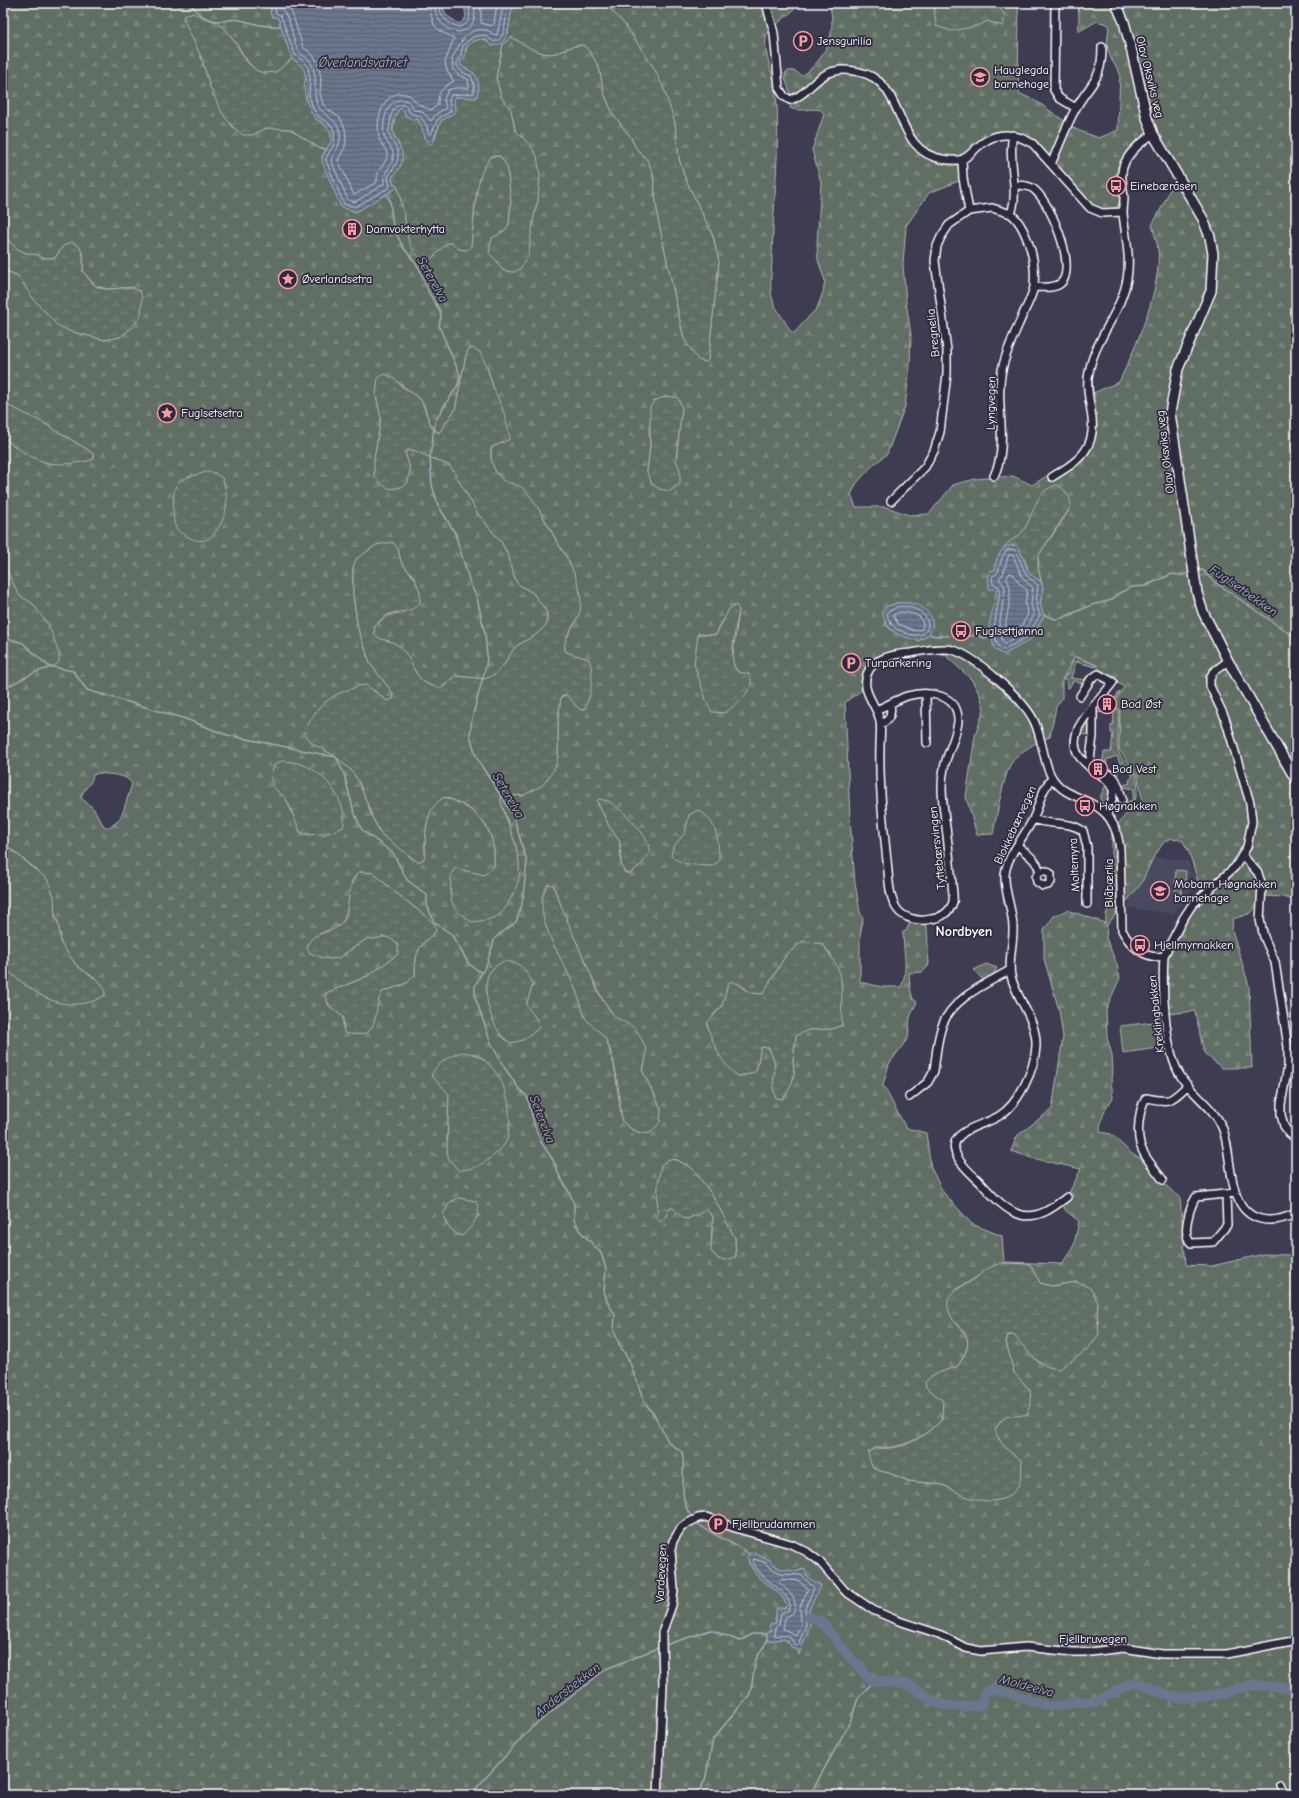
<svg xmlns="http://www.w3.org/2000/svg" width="1299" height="1798" viewBox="0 0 1299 1798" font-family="'Comic Neue',sans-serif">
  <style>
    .built { fill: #48485e }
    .grass { fill: url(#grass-dots); stroke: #b0b6b1 }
    .forest { fill: url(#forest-firs); stroke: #b0b6b1; fill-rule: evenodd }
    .wetland { fill: url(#wetland-marsh); stroke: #b0b6b1 }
    .park { fill: url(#park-crowns); stroke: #b0b6b1 }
    .pitch { fill: #606e63; stroke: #b0b6b1 }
    .water { fill: url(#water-rules); stroke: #a5adbb }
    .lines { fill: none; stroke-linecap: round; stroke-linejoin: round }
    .shore { stroke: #c3c8d1; stroke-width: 1 }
    .stream { stroke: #a5adbb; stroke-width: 1.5 }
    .river { stroke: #69768d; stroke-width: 10 }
    .street-casing { stroke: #fff; stroke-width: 10 }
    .secondary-casing { stroke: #fff; stroke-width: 12 }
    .street { stroke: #2f2a3d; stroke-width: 7 }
    .secondary { stroke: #2f2a3d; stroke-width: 9 }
    .labels { text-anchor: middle; stroke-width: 3.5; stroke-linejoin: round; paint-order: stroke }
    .poi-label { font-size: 12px; fill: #fff; stroke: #2f2a3d; text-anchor: start }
    .street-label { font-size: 12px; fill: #fff; stroke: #2f2a3d }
    .water-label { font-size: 13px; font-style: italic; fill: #acb4c0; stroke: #2f2a3d }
    .quarter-label { font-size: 14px; font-weight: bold; fill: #fff; stroke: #2f2a3d }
  </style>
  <defs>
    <pattern id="grass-dots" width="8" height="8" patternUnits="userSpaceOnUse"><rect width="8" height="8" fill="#606e63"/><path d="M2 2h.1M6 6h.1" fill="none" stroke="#78847a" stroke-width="1.8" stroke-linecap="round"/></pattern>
    <pattern id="forest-firs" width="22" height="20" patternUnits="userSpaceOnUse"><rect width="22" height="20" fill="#606e63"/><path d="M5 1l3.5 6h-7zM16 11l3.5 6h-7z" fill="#78847a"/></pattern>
    <pattern id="wetland-marsh" width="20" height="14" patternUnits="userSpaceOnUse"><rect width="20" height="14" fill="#606e63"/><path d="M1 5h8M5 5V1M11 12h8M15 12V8" fill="none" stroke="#78847a"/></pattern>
    <pattern id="park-crowns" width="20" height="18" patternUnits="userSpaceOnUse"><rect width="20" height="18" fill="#606e63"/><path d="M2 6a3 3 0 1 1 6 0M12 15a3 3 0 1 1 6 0" fill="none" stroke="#78847a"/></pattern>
    <pattern id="water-rules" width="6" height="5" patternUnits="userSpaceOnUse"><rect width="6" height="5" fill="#69768d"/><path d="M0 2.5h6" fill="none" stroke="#5a616c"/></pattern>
  </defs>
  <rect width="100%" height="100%" fill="#3e3c50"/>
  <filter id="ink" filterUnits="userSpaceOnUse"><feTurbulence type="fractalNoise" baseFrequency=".025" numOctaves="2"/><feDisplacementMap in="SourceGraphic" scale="8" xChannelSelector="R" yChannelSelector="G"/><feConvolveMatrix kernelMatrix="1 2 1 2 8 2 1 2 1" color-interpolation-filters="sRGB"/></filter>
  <g filter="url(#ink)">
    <!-- built -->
    <path class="built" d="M 1129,854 L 1188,861 L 1198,884 L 1173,914 L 1129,908 Z"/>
    <!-- grass -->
    <path class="grass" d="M 1077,657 L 1096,665 L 1096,667 L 1076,662 L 1071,678 L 1085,680 L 1086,677 L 1090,679 L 1085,685 L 1073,681 L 1069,688 L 1067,687 L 1068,684 L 1066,683 L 1067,680 L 1063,679 L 1066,674 L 1068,675 L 1070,672 L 1068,671 L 1073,661 L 1077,662 Z
      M 1119,692 L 1121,694 C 1119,702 1117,741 1118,749 C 1122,768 1141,768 1137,792 C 1136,798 1135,803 1131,806 L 1128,804 L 1125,811 L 1113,808 L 1109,777 L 1122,801 L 1127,802 L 1133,800 L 1134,789 L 1124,787 L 1124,785 L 1130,783 L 1129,780 L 1132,778 L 1132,774 L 1126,769 L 1112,774 L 1122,768 L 1117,756 L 1106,760 L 1107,763 L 1102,765 L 1104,752 L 1111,752 L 1113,733 L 1111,733 L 1111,725 L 1113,725 L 1114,714 L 1109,709 L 1107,712 L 1096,713 L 1097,706 L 1103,708 L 1106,704 L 1110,705 Z
      M 1107,783 L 1111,794 L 1107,805 L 1104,806 L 1100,802 L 1101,795 Z"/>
    <!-- forest -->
    <path class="forest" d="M 3,3 L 272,3 L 270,14 L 278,18 L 292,59 C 287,62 282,68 277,71 C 257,83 244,56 236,42 L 195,42 L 202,59 L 210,87 L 252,135 L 267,128 L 290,129 L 319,148 L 326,149 L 322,157 L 341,207 L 356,212 L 398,187 L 407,228 L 408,239 L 452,243 L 459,249 L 471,246 L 478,179 L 484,163 L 492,156 L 500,156 L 507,166 L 511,201 L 509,225 L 489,253 L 497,261 L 503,271 L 534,216 L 538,200 L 530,145 L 515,130 L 511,110 L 501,98 L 496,77 L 503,44 L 511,37 C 524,44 540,57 556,53 C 565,50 573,45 583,45 L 590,52 L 599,67 L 604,93 L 613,114 L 630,136 L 636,148 L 648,161 L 653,174 L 658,219 L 684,339 L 708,360 L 719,262 L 713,236 L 685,178 L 679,159 L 675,123 L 654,68 L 625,25 L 605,3 L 799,3 C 792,15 769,27 766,37 C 763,54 774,74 776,91 C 781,147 773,202 772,258 C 772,269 770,280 771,291 C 772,307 784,317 790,331 L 794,333 L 817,308 L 823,292 L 825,281 L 818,260 L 817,243 L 821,182 L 812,150 L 824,114 L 821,110 C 810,107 802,113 790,108 L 792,98 L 785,78 L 785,73 C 792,68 796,72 802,76 C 826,59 838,32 829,3 L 934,3 L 934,8 C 955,21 963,34 987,21 L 1001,25 L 1005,16 L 996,3 L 1018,3 C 1020,33 1017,62 1019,93 L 1039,103 L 1077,130 L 1099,138 L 1118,130 L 1120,73 L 1111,59 L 1107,46 L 1109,25 L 1097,21 L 1078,32 L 1079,17 L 1078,3 L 1296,3 L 1296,685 L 1290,686 L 1296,698 L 1296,908 L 1293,900 L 1284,897 L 1264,896 L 1251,913 L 1233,919 L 1232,930 L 1249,986 L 1252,1068 L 1222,1068 L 1204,1053 L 1195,1011 L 1168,1014 L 1166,996 L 1167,966 L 1169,955 L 1186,922 L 1199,903 L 1201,891 L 1189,852 L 1183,841 L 1179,839 L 1174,840 L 1172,838 L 1164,842 L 1153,858 L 1141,884 L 1107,925 L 1106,938 L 1117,965 L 1120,978 L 1106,1009 L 1107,1038 L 1112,1055 L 1113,1073 L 1111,1079 L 1113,1098 C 1106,1108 1100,1118 1100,1132 L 1111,1134 L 1132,1154 L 1140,1158 L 1162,1182 L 1180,1198 L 1186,1265 L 1212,1266 L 1264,1254 L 1288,1255 L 1296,1253 L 1296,1790 L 1289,1790 L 1280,1795 L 3,1795 L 3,967 L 26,984 L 104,987 L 99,981 L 77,966 L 61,944 L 58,922 L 36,869 L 3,843 L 3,689 L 36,672 L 53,667 L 48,629 L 33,604 L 19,596 L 3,563 L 3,436 L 9,442 L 46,463 L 87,461 L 93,454 L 88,450 L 44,423 L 3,403 L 3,270 L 17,275 L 35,301 L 69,331 L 105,340 L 120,337 L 134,287 L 108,289 L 96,286 L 83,272 L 83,256 L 63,246 L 55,258 L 40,258 L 38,255 C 19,253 15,248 3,234 ZM 1153,136 L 1176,176 L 1163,205 L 1152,225 C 1154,233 1157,241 1158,249 C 1162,288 1136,347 1119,382 L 1091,394 C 1098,414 1089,434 1085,453 L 1032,485 L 1013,476 L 975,479 L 953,485 L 929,514 L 909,515 L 886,507 L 856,507 L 851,495 L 856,484 L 871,467 L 887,454 L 905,406 L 910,366 L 911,335 L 906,302 L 903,264 L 906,226 L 929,193 L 961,180 L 965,159 L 989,138 L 1025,140 L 1094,207 C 1135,218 1113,188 1118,167 C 1120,161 1133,142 1138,139 C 1142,137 1149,137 1153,136 ZM 466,355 L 487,367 L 509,439 L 491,448 L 491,463 L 499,478 L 508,484 L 522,488 L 540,511 L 571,566 L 581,595 L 576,621 L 566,639 L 564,647 L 566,652 L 566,694 L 561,697 L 558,719 L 558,757 L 524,795 L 501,797 L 500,799 L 516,846 L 519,864 L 450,895 L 455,868 L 484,876 L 494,866 C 494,859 495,851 493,844 C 487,818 468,805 444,797 C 442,798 438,800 436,801 C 427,810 423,842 426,854 L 413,860 L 402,849 L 382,835 L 374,821 L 359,782 L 351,770 L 333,755 L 312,743 L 374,690 L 387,701 L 393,699 L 393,693 L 371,665 L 358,629 L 353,595 L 353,568 L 398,549 L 401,562 L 415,579 L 403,613 L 390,614 L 375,625 L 374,634 C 382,642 388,639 396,644 C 412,654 411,675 427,684 C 431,686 437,687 442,688 L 456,676 L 485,679 L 494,675 L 503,666 L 515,647 L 537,634 L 547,624 L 547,612 L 533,593 L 518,584 L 515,579 L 509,557 L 502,543 L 478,514 L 453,470 L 451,466 L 413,450 L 408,450 L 405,452 L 410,469 L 408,482 L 400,488 L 374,459 L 381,418 L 376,395 L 395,379 C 402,387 415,393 421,401 C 429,412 425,422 439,433 L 455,410 ZM 682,407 L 676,459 L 647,472 L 650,447 L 649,425 ZM 1047,489 L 1069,511 L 1038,556 L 1038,567 L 1043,588 L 1036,631 C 1028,648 1011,647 994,647 L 992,638 L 1004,547 C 1010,540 1020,537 1023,531 C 1034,516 1033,504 1047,489 ZM 896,603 L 912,604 L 929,634 L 919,641 C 908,637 887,634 885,620 C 885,616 886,611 886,607 ZM 739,610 L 732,662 L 737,671 L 741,673 L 725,713 L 698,634 L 716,635 L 721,622 ZM 933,651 L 945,655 L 971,679 L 980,695 L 984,709 L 975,736 L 966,797 L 977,835 L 993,834 C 996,819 1004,773 1012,762 C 1022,750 1036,742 1050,737 L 1056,707 L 1062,698 L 1062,680 L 1074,658 L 1077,657 L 1097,665 L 1099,670 L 1124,687 L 1113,705 L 1120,711 L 1119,749 L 1138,777 L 1142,799 L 1127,813 L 1112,832 L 1112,884 L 1105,923 L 1067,910 L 1054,916 L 1044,930 L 1044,959 L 1059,1010 L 1063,1037 L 1052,1109 L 1017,1136 L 1011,1151 L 1032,1158 L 1081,1169 L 1063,1205 L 1066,1211 L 1079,1221 L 1074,1245 L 1062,1264 L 1004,1262 L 1002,1236 L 972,1224 L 943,1192 L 931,1168 L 926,1133 L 906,1128 L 883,1085 L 889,1064 L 908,1038 L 910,1017 L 917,1002 L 913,999 L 910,988 L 909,973 L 923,972 L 929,965 L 927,927 L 926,925 L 910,923 L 906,931 L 903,932 C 903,951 909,970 901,987 L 882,987 L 860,982 L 860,936 L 863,919 L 860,912 L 855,883 L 850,818 L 845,702 L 861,691 L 865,677 L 879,664 L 902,653 ZM 98,773 C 109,775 126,773 132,784 L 123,812 L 118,821 L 109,828 L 104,826 L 93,808 L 81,798 C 83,788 92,785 93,775 ZM 283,793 L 335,831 L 309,835 L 300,832 L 288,803 ZM 597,801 L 639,867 L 621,863 L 620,842 L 609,826 ZM 359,872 L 373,873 L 400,896 L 427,917 L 436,931 C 418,948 415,950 415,975 L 407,983 L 382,992 L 380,996 L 343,1029 L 343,1017 L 328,1005 L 326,993 L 368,976 L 398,954 L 399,945 C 381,929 382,942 368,938 L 338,958 L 330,959 L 317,935 L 341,924 L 346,916 L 352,880 ZM 553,885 L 573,936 L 602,998 L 617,1020 L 627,1024 L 646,1059 L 642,1070 L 661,1109 L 651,1133 C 640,1135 629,1129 622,1121 L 614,1065 L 606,1039 L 585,1017 L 580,998 L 570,976 ZM 809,943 L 823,945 L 831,955 L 842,1025 L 832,1029 L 808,1030 L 796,1036 L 793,1059 L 794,1075 L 774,1089 L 775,1063 L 769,1048 L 761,1047 L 756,1071 L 750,1074 L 737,1076 L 713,1015 L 722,1006 L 739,983 L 751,993 L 763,994 L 786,955 ZM 495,966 L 533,984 L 526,1005 L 487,985 L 489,974 ZM 473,1053 L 485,1060 L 447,1141 L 449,1093 ZM 669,1160 L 677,1160 L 692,1168 L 713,1196 L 735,1238 L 736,1257 L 711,1240 L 713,1217 L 707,1210 L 687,1219 L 683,1218 L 672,1207 L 668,1209 L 666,1216 ZM 443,1214 L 479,1215 L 462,1236 C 451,1232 446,1225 443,1214 ZM 1002,1263 L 1030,1264 L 1040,1283 L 1051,1286 L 1077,1282 L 1098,1302 L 1097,1315 L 1099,1326 L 1051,1368 L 1036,1360 L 1014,1335 L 1008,1335 L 1006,1342 L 1014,1373 L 1030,1390 L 1027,1414 L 1006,1416 L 995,1429 C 999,1444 1009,1452 1021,1461 L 1009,1496 L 999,1500 L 983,1500 L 965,1496 L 943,1485 L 908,1481 L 892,1474 L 877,1470 L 874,1448 C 905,1448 919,1440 942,1420 L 943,1401 L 926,1387 L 933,1375 L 958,1366 C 973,1340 970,1339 952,1318 L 956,1289 C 972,1281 985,1270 1002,1263 ZM 754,1552 L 763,1558 L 769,1559 L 773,1565 L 784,1571 L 788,1570 L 796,1572 L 803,1569 L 805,1574 L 814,1583 L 812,1603 L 809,1610 L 810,1625 L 799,1654 L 798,1650 L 784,1639 L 767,1641 L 766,1634 L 771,1631 L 776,1624 L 775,1618 L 777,1612 L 785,1608 L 787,1605 C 782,1593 768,1586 759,1578 C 755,1573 752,1568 748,1562 Z"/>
    <!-- wetland -->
    <path class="wetland" d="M 515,3 L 605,3 L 625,25 L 654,68 L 664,89 L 675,123 L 679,159 L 685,178 L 713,236 L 719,262 L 708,360 L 706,362 L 698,360 L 684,339 L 658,219 L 653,174 L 648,161 L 636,148 L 630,136 L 613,114 L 604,93 L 599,67 L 590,52 L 583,45 C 573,45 565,50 556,53 C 540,57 524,44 511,37 L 503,44 L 496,77 L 501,97 L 511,110 L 515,130 L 530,145 L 537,156 L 540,175 L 538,200 L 534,216 L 528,256 L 520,269 L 514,272 L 503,271 L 497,261 L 489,253 L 492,238 L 504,231 L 509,225 L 511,201 L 507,166 L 500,156 L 492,156 C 473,175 475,218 471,246 L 467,250 L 459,249 L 452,243 L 447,243 L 428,262 L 425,262 L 414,252 L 408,239 L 407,228 L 398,187 L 393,183 L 392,178 L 401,165 L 399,144 L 393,135 L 393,130 L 395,115 L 399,109 L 403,109 L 406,116 L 413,120 L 417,119 L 423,128 L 425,138 L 433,143 L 441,121 L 455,112 L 454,97 L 476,98 L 479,88 L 474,73 L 461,66 L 460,61 L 466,53 L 466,47 C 472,42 477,39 484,39 L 492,46 L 508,34 L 512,7 Z
      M 934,3 L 996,3 L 1005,16 L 1003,26 L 987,21 L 978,26 L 951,31 L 936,26 Z
      M 192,13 L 212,20 L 226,29 L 248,63 L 257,71 L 265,73 L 276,72 L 292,59 C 315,71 301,77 305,95 C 307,102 312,116 317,120 C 322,124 328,126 330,132 C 333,139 331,144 326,149 L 319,148 L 290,129 L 267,128 L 252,135 L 243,135 L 232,126 L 222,113 L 210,87 L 202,59 L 183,18 L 186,14 Z
      M 3,234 C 15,248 19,253 38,255 L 41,258 L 55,258 L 63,246 L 72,242 L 80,247 L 83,256 L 83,272 C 87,276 91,284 96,286 C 109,294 126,283 140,291 L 142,298 L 141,316 L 130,329 L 120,337 L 105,340 L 69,331 L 57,325 L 35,301 L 17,275 L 3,270 Z
      M 469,348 L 473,348 L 480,352 L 487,367 L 492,384 L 505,415 L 510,439 L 491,448 C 490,459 492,467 499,476 C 505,485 516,483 523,488 C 536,500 547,525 556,540 C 561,549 567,557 571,566 C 577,579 583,596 580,611 C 577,625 560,638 566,652 L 589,659 C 595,675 591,694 585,709 L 580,710 L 566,694 L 561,697 L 558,719 L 558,757 L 555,768 L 543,785 L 524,795 L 502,797 L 500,799 C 507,825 524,854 518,882 C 517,886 514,891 512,896 C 501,919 495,919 472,922 C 454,910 449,906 451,883 C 451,877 451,873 455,868 L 484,875 L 494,866 C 494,859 495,851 493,844 C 488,818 468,805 445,797 C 427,806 426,826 425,844 C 424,850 426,853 424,859 L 418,862 L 382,835 L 374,821 L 359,782 L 351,770 L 333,755 L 312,743 L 304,733 C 314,710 327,696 351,689 C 356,687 361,685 366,685 L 387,701 L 393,699 L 393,693 L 371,665 L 358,629 L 353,595 L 353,568 L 356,559 L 376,545 L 393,542 L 398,549 L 401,562 L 415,579 L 420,592 L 420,603 C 407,615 404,609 390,614 C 385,615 379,622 375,625 L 374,634 C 382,642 388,639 396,644 C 412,653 411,675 427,684 C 431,686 437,687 442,688 L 456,676 L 485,679 L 494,675 L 503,666 L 515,647 L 537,634 L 547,624 L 547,612 L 533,593 L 518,584 L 515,579 L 509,557 L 502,543 L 478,514 L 453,470 L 450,466 L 413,450 L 408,450 L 405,452 L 410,469 L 408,482 C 393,493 386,490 374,476 L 374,459 L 381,418 L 376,395 L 378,378 L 385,374 L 395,379 L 402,387 L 406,389 L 421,400 L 432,428 L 439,433 L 455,410 L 466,355 Z
      M 667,396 L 678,398 L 682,407 L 676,459 L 680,471 L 680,484 L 670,491 L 659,489 L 652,484 L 647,472 L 650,447 L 650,407 L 654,401 Z
      M 3,403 L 44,423 L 88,450 L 93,454 L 94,459 C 84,463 55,466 45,462 C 31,458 13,447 3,436 Z
      M 206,472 L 215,473 L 222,478 C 228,494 229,509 220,525 C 212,539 204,545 188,537 C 184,534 179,533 176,528 C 172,521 172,493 176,485 C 180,477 198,475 206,472 Z
      M 1057,485 C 1065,489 1071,497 1071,506 L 1038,556 L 1038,567 L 1041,582 L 1029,573 L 1024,557 L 1009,546 L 1004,547 C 1010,540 1020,536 1023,531 C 1034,516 1034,490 1057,485 Z
      M 3,563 L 19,595 L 33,604 L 49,626 L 48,629 L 51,631 L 59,654 L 59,662 L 53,667 L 35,672 L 3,689 Z
      M 736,605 L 739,610 C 737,623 727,661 737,671 C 740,674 745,673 748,673 C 760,687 735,705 725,713 L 712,712 L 706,700 L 694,664 L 698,634 L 716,635 L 729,609 Z
      M 282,761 C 293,762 303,763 312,769 C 328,777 350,809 343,827 C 330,834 313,837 300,832 C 295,821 292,809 286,799 C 282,793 275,791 273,786 C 269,779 272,770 275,764 Z
      M 599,799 C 602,800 606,800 608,801 C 620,807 654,839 649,854 C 645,862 636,869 629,874 L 624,872 L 621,863 L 620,842 L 609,826 L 597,801 Z
      M 698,810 C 717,820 719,841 719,861 L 713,866 C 698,865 682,866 671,856 L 673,847 L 685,833 L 689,815 Z
      M 3,843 L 47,879 L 54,896 L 55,918 L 58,922 L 61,944 L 77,966 L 99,981 L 104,987 L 105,995 C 91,1005 67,1007 51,1000 C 36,995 16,977 3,967 Z
      M 359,872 L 373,873 L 400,896 L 427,917 L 435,925 L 436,931 C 418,948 415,950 415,975 L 407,983 L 382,992 C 371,1013 383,1042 344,1033 L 343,1017 C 335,1010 325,1005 326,993 L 368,976 L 398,954 L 398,945 C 382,929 382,942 368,938 L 338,958 L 330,959 L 323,958 L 310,953 L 307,947 C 311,930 331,935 341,924 C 352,913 344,889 359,872 Z
      M 548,884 L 553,885 C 564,914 576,942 589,970 C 595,984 600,999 610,1011 C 618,1022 633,1023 638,1033 C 647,1049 649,1053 642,1070 L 661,1109 L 660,1122 L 651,1133 C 640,1135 629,1129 622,1121 C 619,1096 617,1062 606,1040 C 601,1031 590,1026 585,1017 C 582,1012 578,994 574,986 C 563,959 528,912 548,884 Z
      M 803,941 L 823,944 C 828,954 837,963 840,974 C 843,989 841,1010 842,1025 L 832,1029 L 808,1030 L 796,1036 L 793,1059 L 794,1075 L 791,1086 L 783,1099 L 776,1098 L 773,1089 L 775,1063 L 769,1048 L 761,1047 L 756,1071 L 750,1074 L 737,1076 C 721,1063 712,1043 707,1023 L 722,1006 L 728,983 L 733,981 L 751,993 L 763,994 L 786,955 Z
      M 504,961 C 523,964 524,967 533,984 L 526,1005 L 538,1021 L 539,1028 L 523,1040 L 511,1043 C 493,1036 480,990 489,973 C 493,967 498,965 504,961 Z
      M 463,1052 C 497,1056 512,1095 509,1125 C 508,1130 509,1136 507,1140 C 502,1150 489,1160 480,1165 C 474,1169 465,1169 459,1171 L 449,1159 L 447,1152 L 449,1094 L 431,1075 C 438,1063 450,1055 463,1052 Z
      M 669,1159 L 677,1160 L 692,1168 L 713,1196 L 735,1238 L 736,1257 L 727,1260 L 718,1259 L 711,1251 L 713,1217 L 707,1210 L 687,1219 L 683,1218 L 672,1207 L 668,1209 L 666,1216 L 661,1222 L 657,1219 L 658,1183 L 661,1165 Z
      M 459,1198 L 476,1201 C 483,1215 472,1226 462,1236 C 451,1232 446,1225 443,1214 L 450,1202 Z
      M 1002,1263 L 1030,1264 L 1040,1283 L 1051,1286 L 1077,1282 L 1090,1288 L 1098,1302 L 1097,1315 L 1099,1334 L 1088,1349 L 1059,1369 C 1038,1367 1026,1350 1014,1335 L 1008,1335 L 1006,1342 L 1014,1373 L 1030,1390 L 1031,1402 L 1027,1414 C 1009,1419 1008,1410 995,1429 C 999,1444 1009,1452 1021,1460 C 1027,1499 996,1508 965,1496 C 957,1493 951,1488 943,1485 C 932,1482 920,1483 909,1481 C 903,1479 898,1476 892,1474 C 888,1472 882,1472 877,1470 C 870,1467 870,1459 868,1452 C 876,1447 881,1449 890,1448 C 911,1446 926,1434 942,1420 L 943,1401 L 926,1387 L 925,1382 L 933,1375 L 958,1366 C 963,1358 970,1348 967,1338 C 965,1329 954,1324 951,1316 C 941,1296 956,1290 970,1282 C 976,1279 980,1274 985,1270 C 990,1267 997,1265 1002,1263 Z"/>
    <!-- park -->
    <path class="park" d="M 1090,715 L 1091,735 L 1080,734 Z
      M 1177,884 L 1182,885 L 1181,896 L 1174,895 Z
      M 986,964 L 997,968 L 994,974 L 983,980 L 974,970 Z"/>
    <!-- pitch -->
    <path class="pitch" d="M 1176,870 L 1186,871 L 1185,885 L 1175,884 Z
      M 1154,1022 L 1158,1048 L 1123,1053 L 1120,1026 Z"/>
    <!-- water -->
    <path class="water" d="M 272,3 L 442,3 L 446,15 L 459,24 L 463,21 L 466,17 L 464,3 L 516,3 C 505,15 515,45 492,46 L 485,39 C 477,39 472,42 466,47 L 465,57 L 460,61 L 461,66 C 464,68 468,69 472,72 C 480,77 480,90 476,98 L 454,97 L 455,112 L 441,121 L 435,135 L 433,143 L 430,144 C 423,137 423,128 418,119 L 413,120 L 406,116 L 403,109 L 399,109 C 395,116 390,128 394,136 C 398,146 406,152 401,165 C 399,169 395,174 392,178 L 393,183 L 398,187 L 356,212 L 341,207 L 322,162 C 321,152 332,147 331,137 C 331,124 315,121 310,110 C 300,88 316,72 292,59 L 278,18 L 273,17 L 270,14 Z
      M 1015,545 L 1019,548 L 1029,573 L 1041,582 L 1043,588 L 1040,604 L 1044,616 L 1030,640 L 1007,653 L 1002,654 L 997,651 L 994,647 L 989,626 L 997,589 L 989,589 L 988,576 L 990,571 L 995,570 L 997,558 L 1004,547 Z
      M 896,603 C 944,596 944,655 900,635 C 889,630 884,622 882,611 L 886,607 Z
      M 754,1552 L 763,1558 L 769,1559 C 777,1572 785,1567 796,1572 L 805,1569 C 805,1577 813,1582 821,1585 L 809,1610 L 810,1625 L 799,1655 L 798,1650 L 791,1647 L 788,1641 L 784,1639 L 767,1641 L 767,1632 L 771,1631 L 769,1627 L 771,1624 L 776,1623 L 776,1608 L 785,1608 L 787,1605 C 778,1585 754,1580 747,1557 L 749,1554 Z"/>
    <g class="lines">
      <!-- shore -->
      <path class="shore" d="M 276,3 L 275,12 L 281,16 L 295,55 L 304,61 L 308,67 L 310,78 L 309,95 L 313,108 L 318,116 L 332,126 L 334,132 L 334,144 L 326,158 L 326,161 L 344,204 L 355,207 L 390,187 L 388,177 C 392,169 399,163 398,154 C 398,147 392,143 390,137 C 388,132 389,129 390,124 C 391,114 392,104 405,105 L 410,113 L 420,116 L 427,126 L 428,133 L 431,134 L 438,119 L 451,111 L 449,100 L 451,95 L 474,93 L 474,84 L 471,76 L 462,72 L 457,66 L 457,60 L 461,55 L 463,45 L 473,37 L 485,35 L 494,42 C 510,37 502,14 510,3
        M 281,3 L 280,8 C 292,18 291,37 298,50 C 302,58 311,56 314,71 C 317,82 313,93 317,104 C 322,116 337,118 340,132 C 342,144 335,150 331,160 L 348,200 L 355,202 L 384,184 C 382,170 393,168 393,156 C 394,148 386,143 384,136 C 382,124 386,98 403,100 C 409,100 411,104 414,110 L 422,111 L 431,121 L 436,114 L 446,108 L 444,99 L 448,90 L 454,88 L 469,88 L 468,79 L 460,76 L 453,70 L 452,58 C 460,45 465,27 486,30 C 490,31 493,35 497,35 L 504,3
        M 287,3 L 292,13 L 303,47 L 312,54 L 318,63 L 321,78 L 320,94 L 323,104 L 326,108 L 340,118 L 345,128 L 346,139 L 345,147 L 338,160 L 354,195 L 377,182 C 377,179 377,176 378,173 C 380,167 388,161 387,154 C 386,148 380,144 379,138 C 375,120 383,89 406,94 C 413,96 413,100 418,104 C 420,105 429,109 431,110 L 438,105 C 437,92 443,87 454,81 L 447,71 L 445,62 L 454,38 L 440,31 L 434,25 L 428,3
        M 434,3 C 435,18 443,30 459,32 C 475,29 477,16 473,3
        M 439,3 C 440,17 446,23 459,27 C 473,23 470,14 468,3
        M 479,3 L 481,10 L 481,23 L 492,26 L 494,24 L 497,3
        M 1007,550 L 1013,549 L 1016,551 L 1026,575 L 1038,585 L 1036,604 L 1040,615 L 1027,637 L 1003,650 C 987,642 999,603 1000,589 L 998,586 L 993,584 L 992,577 L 998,572 L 1002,558 Z
        M 1009,555 L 1013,555 L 1022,577 L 1033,588 L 1031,605 L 1034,615 L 1024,633 L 1004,644 L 1003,643 L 999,627 L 1005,589 L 1004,585 L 999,579 L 1003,574 Z
        M 1010,573 L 1013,574 L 1018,582 L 1027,590 L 1025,605 L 1028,614 L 1020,629 L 1008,634 C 1000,626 1017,595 1007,579 Z
        M 897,607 C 936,602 939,649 901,631 C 893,628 888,621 887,613 Z
        M 901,612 L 914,614 L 921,618 L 923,625 L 922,629 L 915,631 L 898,624 L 893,615 Z
        M 754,1559 L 766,1563 L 770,1568 L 782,1574 L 801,1575 L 814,1588 L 805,1609 L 806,1625 L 798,1645 L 794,1644 C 788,1631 784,1638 774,1635 L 775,1628 L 779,1624 L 781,1613 L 788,1611 L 790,1604 C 785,1591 771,1584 762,1575 C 758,1571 755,1566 753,1562 Z
        M 781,1579 L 799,1581 L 808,1589 L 800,1607 L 801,1624 L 796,1635 L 783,1629 L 785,1618 L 793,1613 C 800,1600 788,1591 779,1582 Z"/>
      <!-- stream -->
      <path class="stream" d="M 190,3 C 199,16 208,22 224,21 C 229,20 235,19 240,20 C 257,24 262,27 280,26
        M 386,194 L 390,200 L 393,227 L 403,247 L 419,268 L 429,293 L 440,311 L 441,316 L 439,326 L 460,375 L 458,385 L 435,421 L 430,458 L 432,485 L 438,505 L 455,533 L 470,583 L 477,598 L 485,634 L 487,656 L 486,666 L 472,718 L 470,735 L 476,756 L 481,765 L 513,815 L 527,862 L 522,904 L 516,922 L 495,938 L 487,963 L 475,986 L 475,997 L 491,1043 L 504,1067 L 519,1089 L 527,1096 L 535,1127 L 541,1142 L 553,1160 L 559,1175 L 570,1194 L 574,1204 L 574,1220 L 579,1230 L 601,1253 L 606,1269 L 604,1291 L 607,1301 L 615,1315 L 614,1331 L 620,1346 L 629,1360 L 644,1401 L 656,1418 L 669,1443 L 682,1452 C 687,1473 676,1501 693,1518
        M 1198,571 L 1203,570 L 1212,580 L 1296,638
        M 1044,615 L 1055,619 L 1062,618 L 1092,605 L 1112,600 L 1119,593 L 1132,587 L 1145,586 L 1172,574 L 1181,575 L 1190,573
        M 929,634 C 937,638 941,635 949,636
        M 963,636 L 973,636 L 975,633 L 982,638 L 992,638
        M 3,637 L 23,643 L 48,666 L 73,671 L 87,690 L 186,719 L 227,735 L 336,757 L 344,774 L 354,812 L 362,830 L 393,853 L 407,880 L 427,895 L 427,905 L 434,922 L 451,934 L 469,964 L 482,973
        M 696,1522 C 710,1535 733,1542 749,1554
        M 665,1645 L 711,1630 L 740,1641 L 752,1634 L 766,1634
        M 470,1795 L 530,1729 L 606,1669 L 660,1647
        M 696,1795 L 705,1781 L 713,1739 L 750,1694 L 756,1659 L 767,1641
        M 810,1795 L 851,1720 L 858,1698 L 874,1681"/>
      <!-- river -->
      <path class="river" d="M 809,1617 L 821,1621 L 848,1655 L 870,1679 L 874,1681 C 885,1682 898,1682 909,1685 C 917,1688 923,1694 930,1699 C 944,1709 965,1707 981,1705 L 986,1691 L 989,1689 L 1010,1693 L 1048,1706 L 1061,1706 L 1078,1701 L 1093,1702 L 1130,1684 L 1139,1683 L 1172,1697 L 1183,1698 L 1217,1695 L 1251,1685 L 1296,1688"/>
      <!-- street casing -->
      <g class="street-casing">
        <path id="street" d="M 766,3 L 774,33 L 779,88 L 784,96 L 790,100 C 807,96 815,75 835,71 C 843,69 851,70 859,72 C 907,81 892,151 942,159 C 948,160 958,161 963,159 C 971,155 977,146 984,142 C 1000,131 1017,134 1033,144 L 1090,208 L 1102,213 L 1123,212
          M 1055,3 L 1054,90 L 1059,98 L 1076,108
          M 1051,164 C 1059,146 1066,126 1076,108 C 1091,82 1102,81 1102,47
          M 969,211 L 992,208 L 1011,214 C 1020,188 1007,162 1013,135
          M 1011,214 C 1024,224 1033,252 1034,268 C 1035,274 1034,281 1034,287 C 1042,287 1054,289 1061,283 C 1078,267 1049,198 1032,188 C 1027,185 1020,185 1014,185
          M 994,476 C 1010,443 994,405 1002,370 C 1006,350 1016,331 1024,312 C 1028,304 1032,296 1034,287
          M 1052,477 C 1080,460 1098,448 1091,411 C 1089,398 1086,385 1089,372 C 1095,339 1121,313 1127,279 C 1131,256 1125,235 1123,213 C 1123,208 1124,203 1124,198 C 1123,186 1119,173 1125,162 C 1131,150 1142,142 1153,134
          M 891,501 L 925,467 L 934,451 L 940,432 L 947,374 L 947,350 L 935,261 L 937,246 L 941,237 L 949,225 L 969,211 L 963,178 L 962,160
          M 926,694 L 927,743
          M 1080,696 L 1091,679 L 1098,674 L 1113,682 C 1104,695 1084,715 1078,729 C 1063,766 1110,771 1113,790 C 1114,798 1110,806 1107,814
          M 876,710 C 886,706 896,700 907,696 C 928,690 959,694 958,721 C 957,737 947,752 944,768 C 940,785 943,803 945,820 C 948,841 950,862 952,883 C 952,889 954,896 953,902 C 950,912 941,918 931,919 C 920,922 904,919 897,909 C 888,896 889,876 887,861 C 883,823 879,784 880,746 C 880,736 882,726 879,717 C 874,702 860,689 868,672 C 875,657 895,654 910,653 C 923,651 940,647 953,650 C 975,656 1026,701 1035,723 C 1041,737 1043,754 1048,769 C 1063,811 1113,786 1120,850 L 1122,930 C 1130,946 1145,960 1164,956 L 1183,919 L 1192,905 L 1235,867 L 1247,847 L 1252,822 L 1250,803 L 1225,718 L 1210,686 L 1210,679 L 1213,672 L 1228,661
          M 881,724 C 890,720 892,714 890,704
          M 1089,767 L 1093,736 L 1093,708
          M 1097,772 C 1117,771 1118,784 1122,799
          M 1052,778 C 1040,792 1040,805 1032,821 C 1024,837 1006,857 1005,875 C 1004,893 1014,912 1013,931 C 1013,945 1008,962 1011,976 C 1017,1001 1037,1019 1036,1046 C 1035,1069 1019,1104 999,1116 C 988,1123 974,1125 963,1133 C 941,1148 967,1170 979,1181 C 990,1193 1004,1210 1021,1215 C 1039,1219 1054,1207 1067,1197
          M 1033,819 C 1049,826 1069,820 1083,831 L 1087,847 L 1087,904
          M 1018,846 C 1027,854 1036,859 1040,871 L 1036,877 L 1037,882 L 1043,886 L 1048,885 L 1051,882 L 1051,874 L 1047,871 L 1040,871
          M 1243,856 L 1258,873 L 1262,885 L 1260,920 L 1264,937 L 1275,962 L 1288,1047 L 1288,1066 L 1281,1104 L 1281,1115 L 1284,1126 L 1289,1133 L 1296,1139
          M 1164,956 C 1162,986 1164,1049 1180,1075 C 1191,1094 1213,1106 1222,1127 C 1234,1154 1224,1210 1261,1219 C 1273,1222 1286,1218 1296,1213
          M 909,1097 L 928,1082 L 934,1071 C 936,1056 937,1040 942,1026 C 952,998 986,984 1010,970
          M 1163,1180 C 1147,1158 1136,1151 1139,1122 C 1140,1113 1141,1106 1146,1098 C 1171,1102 1169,1103 1188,1085
          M 1226,1195 L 1227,1225 L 1213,1242 L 1191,1243 C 1181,1234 1190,1207 1196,1197 L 1235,1193
          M 1281,1786 L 1285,1795
          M 658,1795 L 663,1685 L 662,1640 L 662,1633 L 672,1605 L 674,1590 L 671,1550 L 673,1541 L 681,1528 L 686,1524 L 698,1518 L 706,1517 L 735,1528 L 791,1544 L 807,1552 L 819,1561 L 845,1591 L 873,1610 L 896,1620 L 939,1634 L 966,1648 L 981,1651 L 1026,1647 L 1073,1652 L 1090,1652 L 1123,1648 L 1162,1654 L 1227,1654 L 1296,1640"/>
      </g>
      <!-- secondary casing -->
      <g class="secondary-casing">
        <path id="secondary" d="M 1116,3 L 1124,22 L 1131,48 L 1147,118 L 1153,134 L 1203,219 L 1210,237 L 1213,254 L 1211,291 L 1178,369 L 1170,413 L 1197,593 L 1203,612 L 1228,661 L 1296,780"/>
      </g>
      <!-- street -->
      <use href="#street" class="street"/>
      <!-- secondary -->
      <use href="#secondary" class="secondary"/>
    </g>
  </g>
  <!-- icons -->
  <defs>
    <g id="parking-ring" transform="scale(1)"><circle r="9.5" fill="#2f2a3d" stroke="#ff9aa2" stroke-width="1.5"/><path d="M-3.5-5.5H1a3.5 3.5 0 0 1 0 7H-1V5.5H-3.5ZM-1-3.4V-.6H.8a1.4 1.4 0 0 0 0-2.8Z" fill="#ff9aa2"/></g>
    <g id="school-ring" transform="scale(1)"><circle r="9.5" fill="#2f2a3d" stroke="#ff9aa2" stroke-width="1.5"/><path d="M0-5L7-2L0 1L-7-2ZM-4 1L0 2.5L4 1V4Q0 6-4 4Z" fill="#ff9aa2"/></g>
    <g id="bus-ring" transform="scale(1)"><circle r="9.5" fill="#2f2a3d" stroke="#ff9aa2" stroke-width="1.5"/><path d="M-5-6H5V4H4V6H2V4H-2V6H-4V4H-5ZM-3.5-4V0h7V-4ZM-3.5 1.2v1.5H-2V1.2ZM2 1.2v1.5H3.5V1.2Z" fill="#ff9aa2"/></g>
    <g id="building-ring" transform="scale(1)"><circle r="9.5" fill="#2f2a3d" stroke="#ff9aa2" stroke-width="1.5"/><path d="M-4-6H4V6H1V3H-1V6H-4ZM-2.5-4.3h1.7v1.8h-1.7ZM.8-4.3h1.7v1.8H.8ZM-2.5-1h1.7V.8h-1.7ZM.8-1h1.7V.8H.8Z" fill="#ff9aa2"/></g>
    <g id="sight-ring" transform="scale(1)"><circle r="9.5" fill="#2f2a3d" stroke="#ff9aa2" stroke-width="1.5"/><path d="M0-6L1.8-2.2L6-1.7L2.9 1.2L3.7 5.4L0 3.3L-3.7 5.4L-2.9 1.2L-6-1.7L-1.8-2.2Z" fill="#ff9aa2"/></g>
  </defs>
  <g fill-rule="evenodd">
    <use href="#parking-ring" x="803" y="41"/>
    <use href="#school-ring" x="980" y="77"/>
    <use href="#bus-ring" x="1116" y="186"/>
    <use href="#building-ring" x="352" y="229"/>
    <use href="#sight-ring" x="288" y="279"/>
    <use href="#sight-ring" x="167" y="413"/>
    <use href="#bus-ring" x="961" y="631"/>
    <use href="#parking-ring" x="851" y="663"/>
    <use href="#building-ring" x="1107" y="704"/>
    <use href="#building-ring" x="1098" y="769"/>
    <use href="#bus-ring" x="1085" y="806"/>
    <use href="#school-ring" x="1160" y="891"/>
    <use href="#bus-ring" x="1140" y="945"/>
    <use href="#parking-ring" x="718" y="1524"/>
  </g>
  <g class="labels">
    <!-- poi labels -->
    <g class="poi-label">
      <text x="817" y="45">Jensgurilia</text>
      <text x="994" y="74">Hauglegda<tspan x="994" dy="14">barnehage</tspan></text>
      <text x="1130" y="190">Einebæråsen</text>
      <text x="366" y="233">Damvokterhytta</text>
      <text x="302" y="283">Øverlandsetra</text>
      <text x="181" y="417">Fuglsetsetra</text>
      <text x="975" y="635">Fuglsettjønna</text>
      <text x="865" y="667">Turparkering</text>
      <text x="1121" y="708">Bod Øst</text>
      <text x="1112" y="773">Bod Vest</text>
      <text x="1099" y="810">Høgnakken</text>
      <text x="1174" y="888">Mobarn Høgnakken<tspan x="1174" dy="14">barnehage</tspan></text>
      <text x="1154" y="949">Hjellmyrnakken</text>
      <text x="732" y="1528">Fjellbrudammen</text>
    </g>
    <!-- street labels -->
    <g class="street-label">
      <text transform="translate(1150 77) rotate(76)" y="4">Olav Oksviks veg</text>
      <text transform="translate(933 333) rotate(-96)" y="4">Bregnelia</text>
      <text transform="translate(991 403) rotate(-89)" y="4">Lyngvegen</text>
      <text transform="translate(1165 452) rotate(-97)" y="4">Olav Oksviks veg</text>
      <text transform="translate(1015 825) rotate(-65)" y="4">Blokkebærvegen</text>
      <text transform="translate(937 848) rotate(-96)" y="4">Tyttebærsvingen</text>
      <text transform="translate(1074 865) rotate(-93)" y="4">Moltemyra</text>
      <text transform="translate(1109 883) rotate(-90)" y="4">Blåbærlia</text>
      <text transform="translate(1156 1014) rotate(-96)" y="4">Kreklingbakken</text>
      <text transform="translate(661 1573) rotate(-87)" y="4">Vardevegen</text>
      <text x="1093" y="1643">Fjellbruvegen</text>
    </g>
    <!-- water labels -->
    <g class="water-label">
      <text x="363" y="67">Øverlandsvatnet</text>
      <text transform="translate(433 279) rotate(61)" y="5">Seterelva</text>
      <text transform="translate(1244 590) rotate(35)" y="5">Fuglsetbekken</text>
      <text transform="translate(509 795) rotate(60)" y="5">Seterelva</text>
      <text transform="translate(543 1119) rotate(69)" y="5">Seterelva</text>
      <text transform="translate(1027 1685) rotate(15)" y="5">Moldeelva</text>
      <text transform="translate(567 1689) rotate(-38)" y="5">Andersbekken</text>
    </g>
    <!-- quarter labels -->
    <g class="quarter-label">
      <text x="964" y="936">Nordbyen</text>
    </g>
  </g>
  <!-- margin -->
  <rect width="1299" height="1798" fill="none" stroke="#2f2a3d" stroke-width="16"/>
  <rect x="8" y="8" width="1283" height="1782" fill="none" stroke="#fff" stroke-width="1.5" filter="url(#ink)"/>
</svg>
